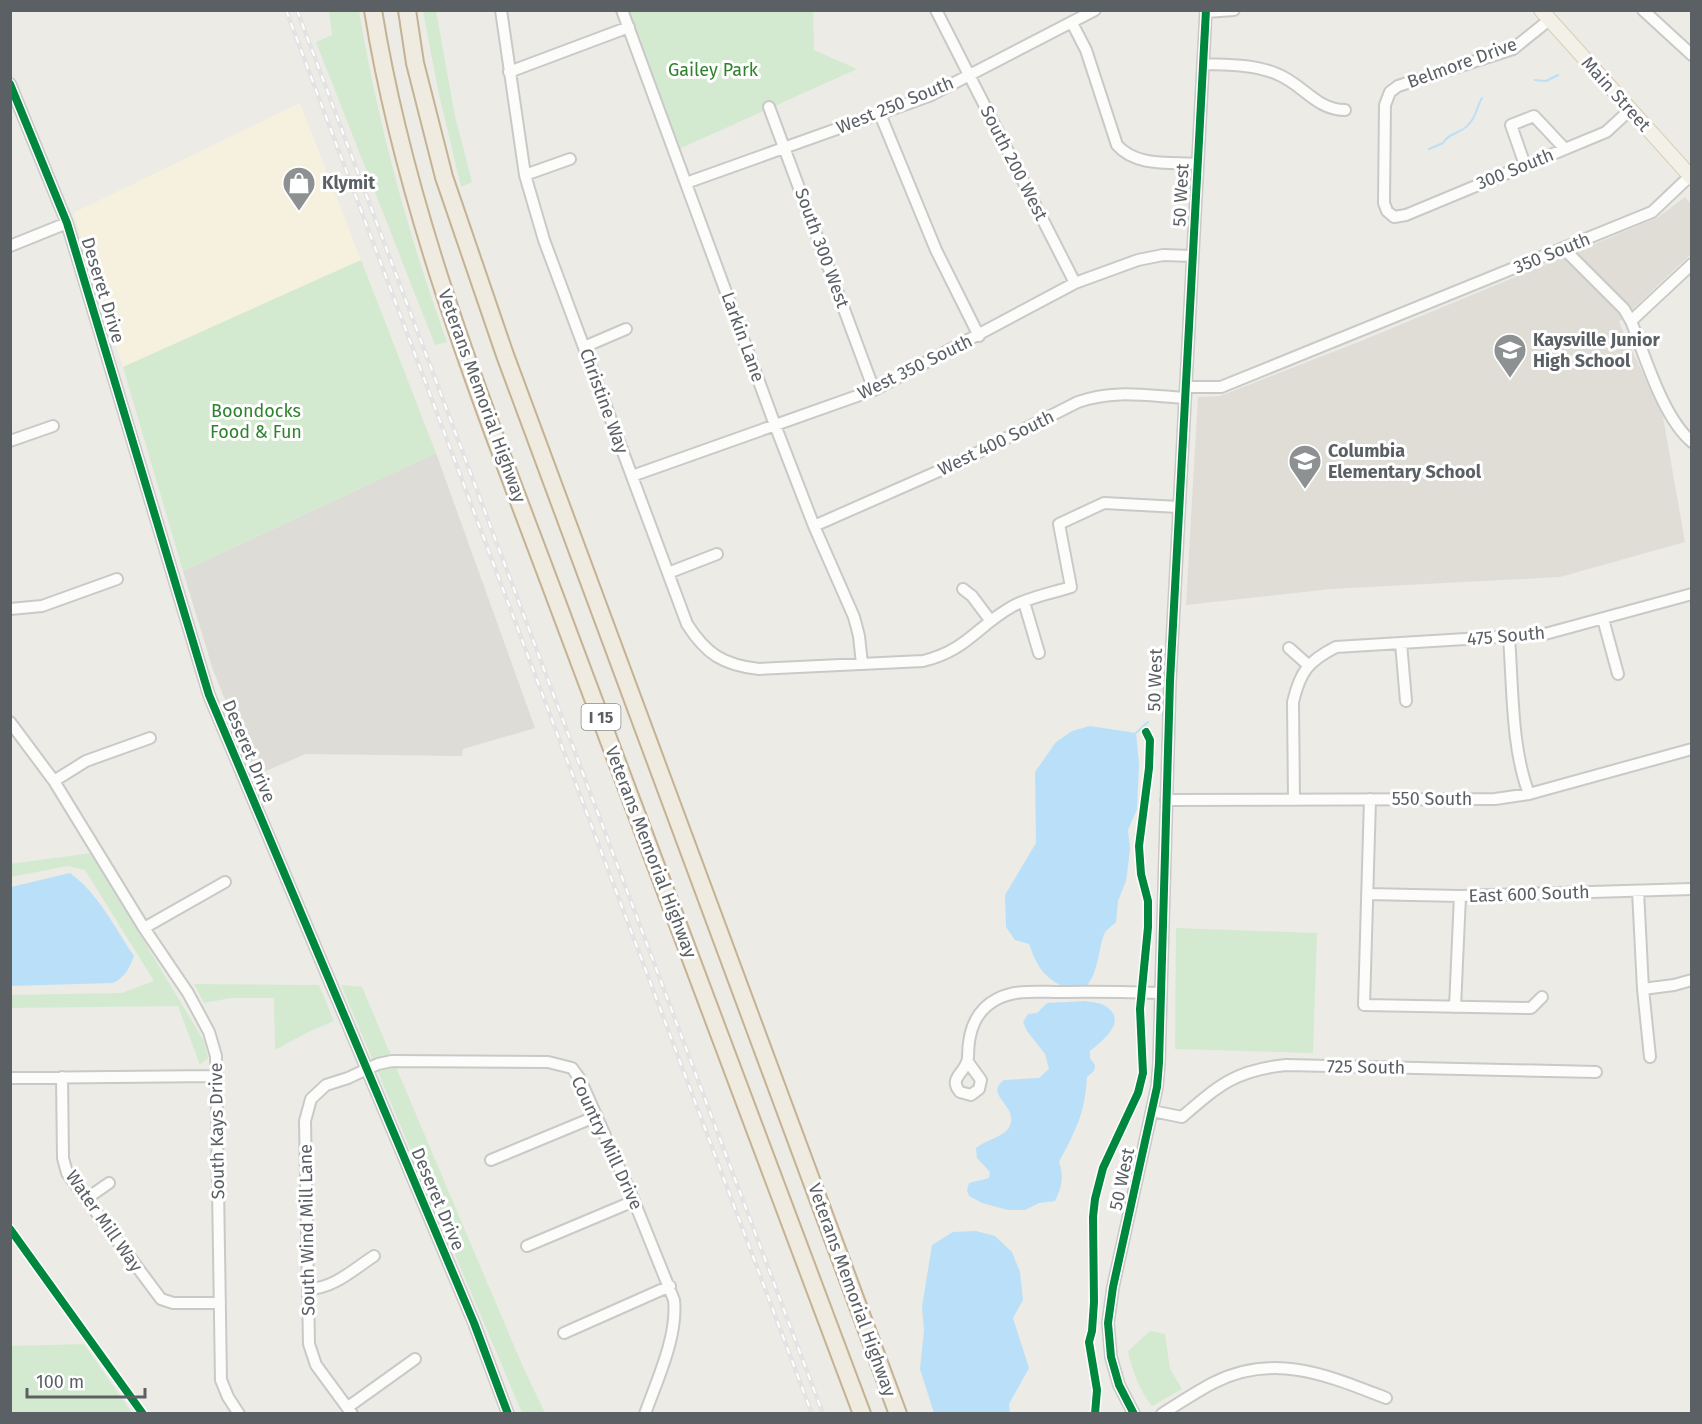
<svg xmlns="http://www.w3.org/2000/svg" width="1702" height="1424" viewBox="0 0 1702 1424" font-family="'Fira Sans',sans-serif">
  <style>
    .commercial { fill: #f6f0de }
    .industrial { fill: #dddcd7 }
    .education { fill: #dfddd6 }
    .green { fill: #d4ead0 }
    .water { fill: #b9e0f8 }
    .lines { fill: none; stroke-linecap: round; stroke-linejoin: round }
    .stream { stroke: #b9e0f8; stroke-width: 2 }
    .minor-casing { stroke: #c9c9c8; stroke-width: 14 }
    .major-casing { stroke: #d6cab2; stroke-width: 16 }
    .highway-casing { stroke: #c4b293; stroke-width: 20 }
    .minor { stroke: #fcfcfb; stroke-width: 10 }
    .major { stroke: #f3f0e7; stroke-width: 14 }
    .highway { stroke: #efebe0; stroke-width: 16 }
    .rail-casing { stroke: #e3e3e3; stroke-width: 4.5 }
    .rail { stroke: #fff; stroke-width: 2; stroke-dasharray: 7; stroke-linecap: butt }
    .cycleway-casing { stroke: #fff; stroke-width: 11 }
    .cycleway { stroke: #00873e; stroke-width: 8 }
    .labels { text-anchor: middle; stroke-width: 6; stroke-linejoin: round; paint-order: stroke }
    .shield { fill: #fff; stroke: #8c9093; stroke-width: 1.5 }
    .shield-label { font-size: 16px; font-weight: bold; fill: #5b6065 }
    .street-label { font-size: 18px; fill: #5b6065; stroke: #fff }
    .park-label { font-size: 18px; fill: #2f822e; stroke: #fff }
    .poi-label { font-size: 18px; font-weight: bold; fill: #5b6065; stroke: #fff; text-anchor: start }
  </style>
  <rect width="100%" height="100%" fill="#ecebe6"/>
  <!-- commercial -->
  <path class="commercial" d="M 300,103 L 361,260 L 123,367 L 73,213 Z"/>
  <!-- industrial -->
  <path class="industrial" d="M 436,453 L 535,728 L 463,749 L 462,756 L 306,754 L 256,775 L 213,670 L 183,571 Z"/>
  <!-- education -->
  <path class="education" d="M 1685,197 L 1691,204 L 1691,254 L 1619,322 L 1663,417 L 1685,542 L 1560,577 L 1331,589 L 1186,605 L 1198,397 L 1220,396 L 1361,341 L 1657,218 Z"/>
  <!-- green -->
  <path class="green" d="M 329,11 L 359,11 C 378,124 408,234 447,342 L 435,345 L 316,42 L 332,35 Z
    M 423,11 L 436,11 L 455,116 L 472,182 L 461,187 L 438,90 Z
    M 629,11 L 813,11 L 814,50 L 857,69 L 679,149 Z
    M 361,260 L 436,453 L 183,571 L 123,367 Z
    M 91,853 L 204,1041 L 208,1058 L 200,1065 L 178,1006 L 11,1008 L 11,995 L 122,993 L 154,981 L 85,870 L 67,866 L 11,877 L 10,864 Z
    M 1176,928 L 1317,933 L 1313,1053 L 1175,1049 Z
    M 194,984 L 319,985 L 334,1021 L 308,1032 L 275,1050 L 274,998 L 231,998 L 204,1003 Z
    M 341,985 L 362,987 L 523,1367 L 545,1413 L 522,1413 Z
    M 1150,1331 L 1165,1334 L 1170,1369 L 1182,1389 L 1152,1406 C 1139,1390 1132,1370 1128,1351 Z
    M 84,1344 L 132,1413 L 11,1413 L 11,1346 Z"/>
  <!-- water -->
  <path class="water" d="M 1090,726 L 1136,733 L 1139,764 L 1137,809 L 1128,830 L 1130,849 L 1128,866 L 1126,881 L 1118,901 L 1116,922 C 1113,925 1109,928 1106,931 C 1096,944 1101,1006 1062,986 C 1041,975 1037,965 1029,944 L 1015,940 L 1006,927 L 1005,895 L 1036,843 L 1035,772 L 1056,742 L 1072,731 Z
    M 70,873 C 98,893 115,928 134,956 C 129,969 125,977 113,983 L 11,986 L 11,887 Z
    M 1085,1001 C 1092,1002 1102,1003 1107,1007 C 1128,1022 1101,1042 1090,1051 L 1090,1058 L 1095,1065 L 1094,1071 L 1087,1077 C 1085,1113 1076,1130 1059,1162 C 1064,1177 1062,1187 1055,1201 L 1039,1203 L 1025,1210 L 1008,1210 L 982,1203 L 969,1196 L 967,1190 L 969,1183 L 989,1178 L 990,1172 L 977,1158 L 976,1148 C 984,1141 1002,1137 1008,1129 C 1023,1107 982,1096 1004,1080 L 1039,1078 L 1049,1069 L 1045,1054 L 1027,1031 L 1023,1022 L 1028,1014 L 1037,1013 L 1047,1003 Z
    M 976,1231 L 995,1236 L 1012,1252 L 1020,1272 L 1023,1300 L 1013,1318 L 1029,1368 L 1009,1404 L 1010,1413 L 934,1413 L 920,1369 L 924,1330 L 922,1307 L 932,1245 L 953,1232 Z"/>
  <g class="lines">
    <!-- stream -->
    <path class="stream" d="M 1535,80 L 1546,81 L 1558,75
      M 1429,149 L 1443,143 C 1449,132 1461,134 1469,124 C 1476,117 1477,106 1482,98
      M 1136,733 L 1148,722"/>
    <!-- minor casing -->
    <g class="minor-casing">
      <path id="minor" d="M 501,10 L 525,175 L 544,240 L 687,624 C 706,654 723,665 759,669 L 923,661 C 966,651 977,626 1013,606 C 1030,597 1052,593 1071,587 L 1059,524 L 1104,503 L 1179,507
        M 622,10 L 775,425 L 814,526 L 854,617 L 859,636 L 862,664
        M 936,10 L 1075,283
        M 1643,10 L 1692,55
        M 1206,12 L 1234,10
        M 1549,20 L 1513,49 L 1398,86 L 1390,92 L 1385,105 L 1384,203 L 1387,211 L 1394,217 L 1406,215 L 1606,132 L 1630,110
        M 1072,23 L 1086,50 L 1117,145 C 1136,167 1171,162 1198,164
        M 1203,64 C 1227,65 1254,64 1277,74 C 1303,84 1316,110 1345,110
        M 509,72 L 629,27
        M 10,84 L 67,223 L 209,695 L 474,1323 L 508,1414
        M 769,107 L 874,390
        M 880,114 L 936,250 L 979,336
        M 1525,165 L 1511,125 L 1534,116 L 1565,149
        M 525,175 L 570,159
        M 686,183 L 929,96 L 1095,10
        M 10,246 L 67,223
        M 1563,248 L 1624,309 L 1631,321 C 1645,356 1663,418 1692,442
        M 1631,321 L 1692,264
        M 584,347 L 626,329
        M 1186,387 L 1221,387 L 1652,212 L 1692,174
        M 10,441 L 53,426
        M 632,476 L 874,390 L 1075,283 L 1138,260 L 1163,255 L 1193,256
        M 814,526 L 957,463 L 1078,402 C 1114,389 1148,396 1185,398
        M 668,573 L 717,554
        M 963,589 L 972,596 L 990,620
        M 1024,602 L 1039,653
        M 10,609 L 42,606 L 117,579
        M 1603,619 L 1618,674
        M 1509,638 C 1513,687 1511,747 1529,794
        M 1401,643 L 1406,701
        M 1289,648 L 1308,665
        M 10,722 L 54,781 L 144,928 L 188,993 L 209,1032 L 216,1056 L 221,1380 L 228,1397 L 239,1414
        M 54,781 L 86,761 L 150,738
        M 1370,799 L 1364,1005 L 1531,1008 L 1542,997
        M 1166,800 L 1495,799 L 1529,794 L 1692,749
        M 1294,800 L 1293,702 C 1300,672 1308,661 1336,647 L 1545,634 L 1692,594
        M 1638,891 L 1643,989 L 1650,1057
        M 1367,894 L 1460,896 L 1692,889
        M 144,928 L 225,882
        M 1643,989 L 1674,985 L 1692,980
        M 1455,1007 L 1460,896
        M 968,1062 L 981,1080 L 979,1089 L 971,1095 L 960,1092 C 947,1077 968,1072 968,1057 C 968,1033 974,1011 997,999 C 1016,989 1039,992 1060,992 C 1094,991 1128,992 1161,993
        M 62,1077 L 63,1158 L 67,1173 L 161,1299 L 173,1303 L 220,1303
        M 10,1078 L 216,1076
        M 1152,1111 L 1182,1117 C 1219,1085 1236,1070 1286,1065 L 1596,1072
        M 491,1160 L 597,1116
        M 86,1199 L 109,1183
        M 527,1246 L 634,1201
        M 308,1289 C 333,1289 354,1269 374,1256
        M 564,1333 L 670,1286
        M 348,1407 L 415,1359
        M 352,1414 L 316,1365 L 309,1344 L 305,1121 L 311,1099 L 326,1085 L 348,1078 L 378,1064 L 392,1061 L 548,1062 L 572,1068 L 580,1079 L 634,1201 L 674,1300 C 678,1336 657,1380 645,1414
        M 1134,1414 L 1119,1385 L 1111,1357 L 1108,1323 L 1113,1287 L 1157,1087 L 1159,1063 L 1170,681 L 1206,10
        M 1162,1414 C 1179,1403 1196,1392 1213,1383 C 1274,1352 1327,1375 1386,1398"/>
    </g>
    <!-- major casing -->
    <g class="major-casing">
      <path id="major" d="M 1541,10 L 1692,178"/>
    </g>
    <!-- highway casing -->
    <g class="highway-casing">
      <path id="highway" d="M 373,10 C 408,227 494,432 570,637 C 668,896 765,1155 862,1414
        M 407,10 L 415,63 L 444,177 L 505,355 L 898,1414"/>
    </g>
    <!-- minor -->
    <use href="#minor" class="minor"/>
    <!-- major -->
    <use href="#major" class="major"/>
    <!-- highway -->
    <use href="#highway" class="highway"/>
    <!-- rail casing -->
    <g class="rail-casing">
      <path id="rail" d="M 286,10 L 812,1414
        M 297,10 L 823,1414"/>
    </g>
    <!-- rail -->
    <use href="#rail" class="rail"/>
    <!-- cycleway casing -->
    <g class="cycleway-casing">
      <path id="cycleway" d="M 10,84 L 67,223 L 209,695 L 474,1323 L 508,1414
        M 10,1229 L 143,1414
        M 1095,1414 L 1097,1390 L 1089,1342 L 1092,1331 L 1094,1302 L 1093,1217 L 1095,1199 L 1103,1168 L 1138,1093 L 1143,1073 L 1140,1009 L 1148,927 L 1148,901 L 1141,874 L 1139,846 L 1149,768 L 1150,740 L 1146,732
        M 1134,1414 L 1119,1385 L 1111,1357 L 1108,1323 L 1113,1287 L 1157,1087 L 1159,1063 L 1170,681 L 1206,10"/>
    </g>
    <!-- cycleway -->
    <use href="#cycleway" class="cycleway"/>
  </g>
  <!-- icons -->
  <defs>
    <g id="shop-pin" transform="scale(1.725)"><path d="M0 17L-7.5 6A9.5 9.5 0 1 1 7.5 6Z" fill="#8e9192" stroke="#fff"/><path d="M-5-2.5h2.3a2.7 3.5 0 0 1 5.4 0H5L5.5 6h-11ZM-1.5-2.5h3a1.5 2.3 0 0 0-3 0Z" fill="#fff"/></g>
    <g id="school-pin" transform="scale(1.725)"><path d="M0 17L-7.5 6A9.5 9.5 0 1 1 7.5 6Z" fill="#8e9192" stroke="#fff"/><path d="M0-5L7-2L0 1L-7-2ZM-4 1L0 2.5L4 1V4Q0 6-4 4Z" fill="#fff"/></g>
  </defs>
  <g fill-rule="evenodd">
    <use href="#shop-pin" x="299" y="183"/>
    <use href="#school-pin" x="1510" y="350"/>
    <use href="#school-pin" x="1305" y="461"/>
  </g>
  <g class="labels">
    <!-- shield labels -->
    <rect class="shield" x="581.5" y="704" width="39" height="26" rx="4.5"/>
    <g class="shield-label">
      <text x="601" y="723">I 15</text>
    </g>
    <!-- street labels -->
    <g class="street-label">
      <text transform="translate(1462 63) rotate(-20)" y="6">Belmore Drive</text>
      <text transform="translate(1616 94) rotate(48)" y="6">Main Street</text>
      <text transform="translate(895 105) rotate(-22)" y="6">West 250 South</text>
      <text transform="translate(1014 163) rotate(63)" y="6">South 200 West</text>
      <text transform="translate(1515 169) rotate(-22)" y="6">300 South</text>
      <text transform="translate(1181 195) rotate(-87)" y="6">50 West</text>
      <text transform="translate(822 248) rotate(70)" y="6">South 300 West</text>
      <text transform="translate(1552 253) rotate(-22)" y="6">350 South</text>
      <text transform="translate(103 290) rotate(73)" y="6">Deseret Drive</text>
      <text transform="translate(743 337) rotate(70)" y="6">Larkin Lane</text>
      <text transform="translate(915 367) rotate(-26)" y="6">West 350 South</text>
      <text transform="translate(482 396) rotate(70)" y="6">Veterans Memorial Highway</text>
      <text transform="translate(604 401) rotate(70)" y="6">Christine Way</text>
      <text transform="translate(996 443) rotate(-26)" y="6">West 400 South</text>
      <text transform="translate(1506 636) rotate(-5)" y="6">475 South</text>
      <text transform="translate(1155 680) rotate(-88)" y="6">50 West</text>
      <text transform="translate(249 751) rotate(67)" y="6">Deseret Drive</text>
      <text x="1432" y="805">550 South</text>
      <text transform="translate(651 852) rotate(69)" y="6">Veterans Memorial Highway</text>
      <text transform="translate(1529 894) rotate(-2)" y="6">East 600 South</text>
      <text transform="translate(1366 1067) rotate(1)" y="6">725 South</text>
      <text transform="translate(217 1131) rotate(-91)" y="6">South Kays Drive</text>
      <text transform="translate(607 1143) rotate(65)" y="6">Country Mill Drive</text>
      <text transform="translate(1122 1179) rotate(-78)" y="6">50 West</text>
      <text transform="translate(438 1199) rotate(67)" y="6">Deseret Drive</text>
      <text transform="translate(104 1221) rotate(55)" y="6">Water Mill Way</text>
      <text transform="translate(307 1230) rotate(-91)" y="6">South Wind Mill Lane</text>
      <text transform="translate(852 1290) rotate(70)" y="6">Veterans Memorial Highway</text>
    </g>
    <!-- park labels -->
    <g class="park-label">
      <text x="713" y="76">Gailey Park</text>
      <text x="256" y="417">Boondocks<tspan x="256" dy="21">Food &amp; Fun</tspan></text>
    </g>
    <!-- poi labels -->
    <g class="poi-label">
      <text x="322" y="189">Klymit</text>
      <text x="1533" y="346">Kaysville Junior<tspan x="1533" dy="21">High School</tspan></text>
      <text x="1328" y="457">Columbia<tspan x="1328" dy="21">Elementary School</tspan></text>
    </g>
  </g>
  <!-- border -->
  <rect width="1702" height="1424" fill="none" stroke="#5b6065" stroke-width="24"/>
  <!-- scale -->
  <path d="M27 1388v9h118v-9" fill="none" stroke="#5b6065" stroke-width="3"/>
  <text x="36" y="1388" font-size="18" fill="#5b6065" stroke="#ffffff" stroke-width="4.5" paint-order="stroke">100 m</text>
</svg>
